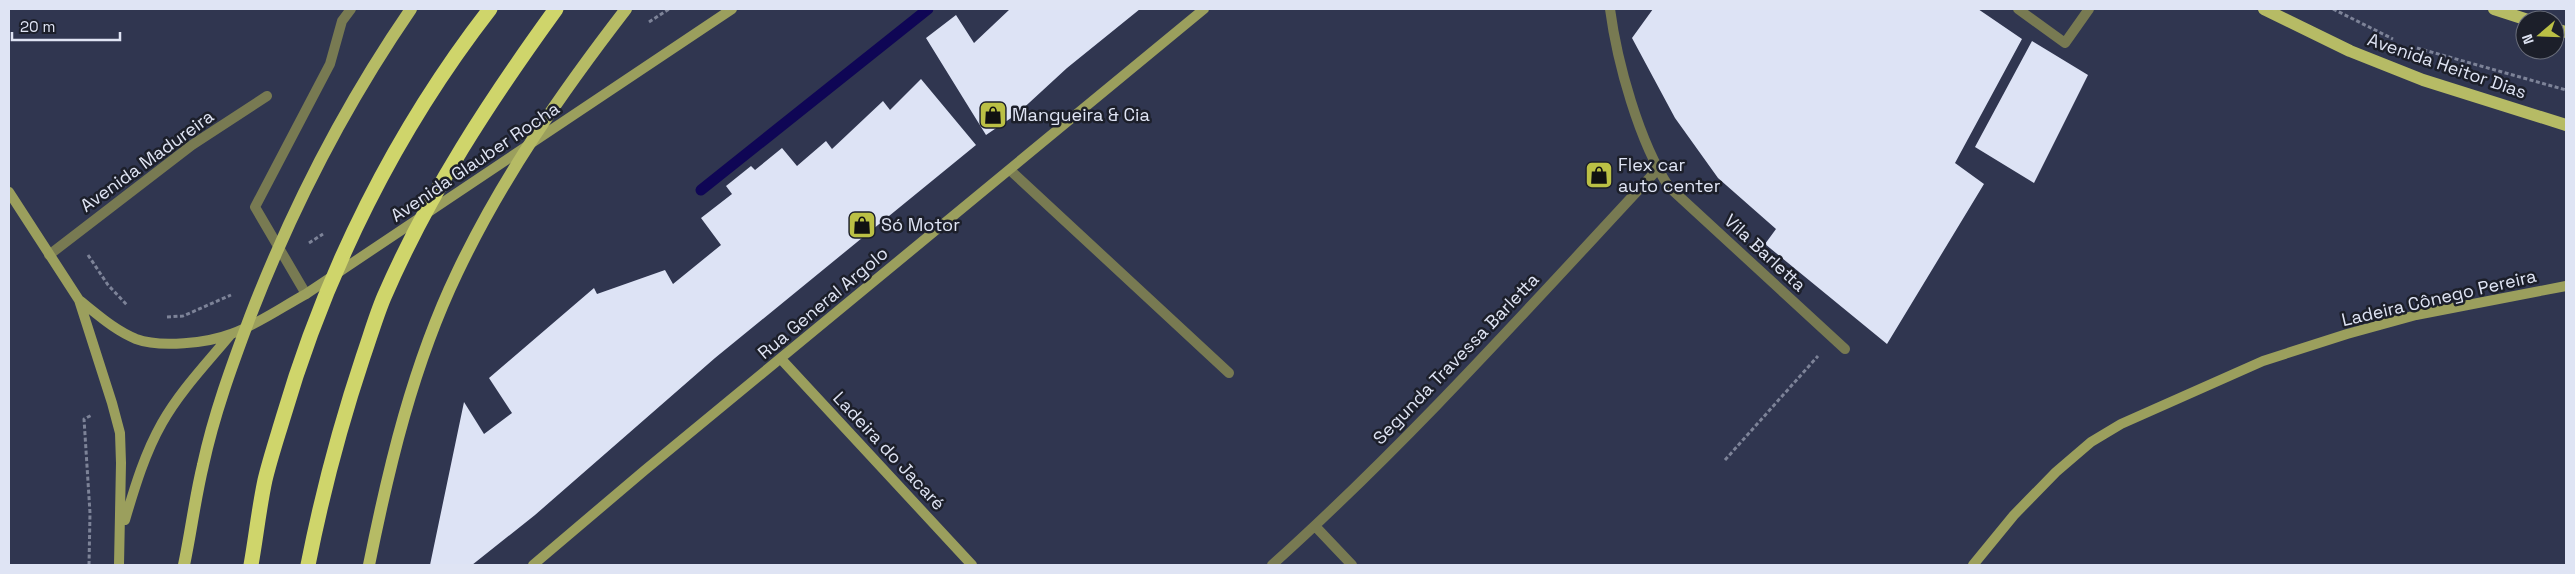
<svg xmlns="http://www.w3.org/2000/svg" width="2575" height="574" viewBox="0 0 2575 574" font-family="'Space Grotesk',sans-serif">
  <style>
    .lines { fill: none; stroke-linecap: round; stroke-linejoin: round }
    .stream { stroke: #0f0655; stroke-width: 11 }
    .building { fill: #dde3f5 }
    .path { stroke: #7d8398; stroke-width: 3; stroke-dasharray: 4 2.5; stroke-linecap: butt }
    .lane { stroke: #787a52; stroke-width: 10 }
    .street { stroke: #787a52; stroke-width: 10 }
    .secondary { stroke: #9b9f5d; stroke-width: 10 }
    .primary { stroke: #b6bb65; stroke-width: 12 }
    .primary-bridge { stroke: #b6bb65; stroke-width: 12 }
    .highway-bridge { stroke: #cfd56b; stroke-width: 15 }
    .labels { text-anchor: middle; stroke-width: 5; stroke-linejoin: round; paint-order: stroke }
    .street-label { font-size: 18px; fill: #dfe4f4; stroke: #1c1f2a }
    .poi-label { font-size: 18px; fill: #dfe4f4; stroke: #1c1f2a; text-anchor: start }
  </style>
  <rect width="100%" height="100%" fill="#303650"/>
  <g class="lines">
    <!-- stream -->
    <path class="stream" d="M 701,190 L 928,9"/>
  </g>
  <!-- building -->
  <path class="building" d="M 1010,9 L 1140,9 L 1067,68 L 1017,114 L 986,135 L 926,38 L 956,15 L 974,43 Z
    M 1653,9 L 1978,9 L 2022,39 L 1955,163 L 1984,184 L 1887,344 L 1765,244 L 1776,229 L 1718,178 L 1675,118 L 1632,38 Z
    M 2032,41 L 2088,75 L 2034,183 L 1975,147 Z
    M 921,79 L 976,145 L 715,358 L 535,515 L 472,565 L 430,565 L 464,402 L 484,434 L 512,413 L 489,378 L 594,288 L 597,294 L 665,270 L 673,284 L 721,245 L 701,218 L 732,194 L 726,186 L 751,166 L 755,170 L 782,148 L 797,166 L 826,141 L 832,149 L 883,101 L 890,110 Z"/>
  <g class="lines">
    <!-- path -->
    <path class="path" d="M 2333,9 L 2393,39
      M 649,22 L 669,9
      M 2417,48 L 2566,90
      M 309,243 L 323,234
      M 88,255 L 108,285 L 127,305
      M 167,317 L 183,316 L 231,295
      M 1725,460 L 1818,356
      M 89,565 L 90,513 L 84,419 L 92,415"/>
    <!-- lane -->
    <path class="lane" d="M 2018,9 L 2065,43 L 2089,9
      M 1010,170 L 1229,373
      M 49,255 L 192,145 L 267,96
      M 306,294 L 255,207 L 330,64 L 342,21 L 351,9"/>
    <!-- street -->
    <path class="street" d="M 1610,9 C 1617,62 1639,142 1669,187 L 1845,349
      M 1315,526 L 1352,565
      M 1272,565 C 1409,442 1532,304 1657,170"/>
    <!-- secondary -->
    <path class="secondary" d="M 9,192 L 79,300 L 112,403 L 120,433 L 121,463 L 119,565
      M 79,300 C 97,314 114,330 136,339 C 160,348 208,343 231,334 C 257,325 282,307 306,294 L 732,9
      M 781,359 L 972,565
      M 125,520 C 135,486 145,453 162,423 C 180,391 207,363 231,334
      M 533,565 L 645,470 L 1204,9
      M 1973,565 L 2014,515 L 2056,472 L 2091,442 L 2121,424 L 2263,361 L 2347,334 L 2416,315 L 2566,286"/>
    <!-- primary -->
    <path class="primary" d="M 2264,9 L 2350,51 L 2423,80 L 2566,125
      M 2494,9 L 2528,20
      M 2555,29 L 2566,32"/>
    <!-- primary-bridge -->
    <path class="primary-bridge" d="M 184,565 C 191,532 195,498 203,465 C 214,414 232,365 250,317 C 292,208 345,105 411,9
      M 369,565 C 389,466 413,365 457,273 C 502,178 562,92 626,9"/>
    <!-- highway-bridge -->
    <path class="highway-bridge" d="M 251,565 C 256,537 259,508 265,480 C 270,459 277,438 283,418 C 326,271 396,130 490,9
      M 308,565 C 322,494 340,426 363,357 C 370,337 376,316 384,297 C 429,193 490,100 556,9"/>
  </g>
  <!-- icons -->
  <defs>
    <g id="shop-square" transform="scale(1.4375)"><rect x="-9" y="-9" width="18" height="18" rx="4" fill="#bbc045" stroke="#1c1f2a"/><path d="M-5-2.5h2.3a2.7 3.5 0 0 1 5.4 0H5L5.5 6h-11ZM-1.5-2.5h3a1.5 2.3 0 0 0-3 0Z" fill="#111"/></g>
  </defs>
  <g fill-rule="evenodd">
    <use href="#shop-square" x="993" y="115"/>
    <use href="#shop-square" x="1599" y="175"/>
    <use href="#shop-square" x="862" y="225"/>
  </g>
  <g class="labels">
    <!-- street labels -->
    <g class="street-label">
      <text transform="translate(2447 66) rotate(19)" y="6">Avenida Heitor Dias</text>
      <text transform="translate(147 161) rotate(-36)" y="6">Avenida Madureira</text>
      <text transform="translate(475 162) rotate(-34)" y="6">Avenida Glauber Rocha</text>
      <text transform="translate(1765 253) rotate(43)" y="6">Vila Barletta</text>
      <text transform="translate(2439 298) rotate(-13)" y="6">Ladeira Cônego Pereira</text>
      <text transform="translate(823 303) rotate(-40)" y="6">Rua General Argolo</text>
      <text transform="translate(1456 359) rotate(-46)" y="6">Segunda Travessa Barletta</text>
      <text transform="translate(889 451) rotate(47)" y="6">Ladeira do Jacaré</text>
    </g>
    <!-- poi labels -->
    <g class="poi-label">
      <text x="1012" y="121">Mangueira &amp; Cia</text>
      <text x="1618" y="171">Flex car<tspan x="1618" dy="21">auto center</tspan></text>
      <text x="881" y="231">Só Motor</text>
    </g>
  </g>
  <!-- border -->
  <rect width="2575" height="574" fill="none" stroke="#dfe4f4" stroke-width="20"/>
  <!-- north arrow -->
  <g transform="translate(2540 35) rotate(251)"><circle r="24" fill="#1c1f2a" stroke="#6a6e7b"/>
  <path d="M0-4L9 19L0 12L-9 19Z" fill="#bbc045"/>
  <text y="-8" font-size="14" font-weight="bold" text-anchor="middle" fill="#dfe4f4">N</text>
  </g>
  <!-- scale -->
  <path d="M12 32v8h108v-8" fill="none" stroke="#dfe4f4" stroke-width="2.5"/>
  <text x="20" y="32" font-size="15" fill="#dfe4f4" stroke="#1c1f2a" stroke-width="4" paint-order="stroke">20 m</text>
</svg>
